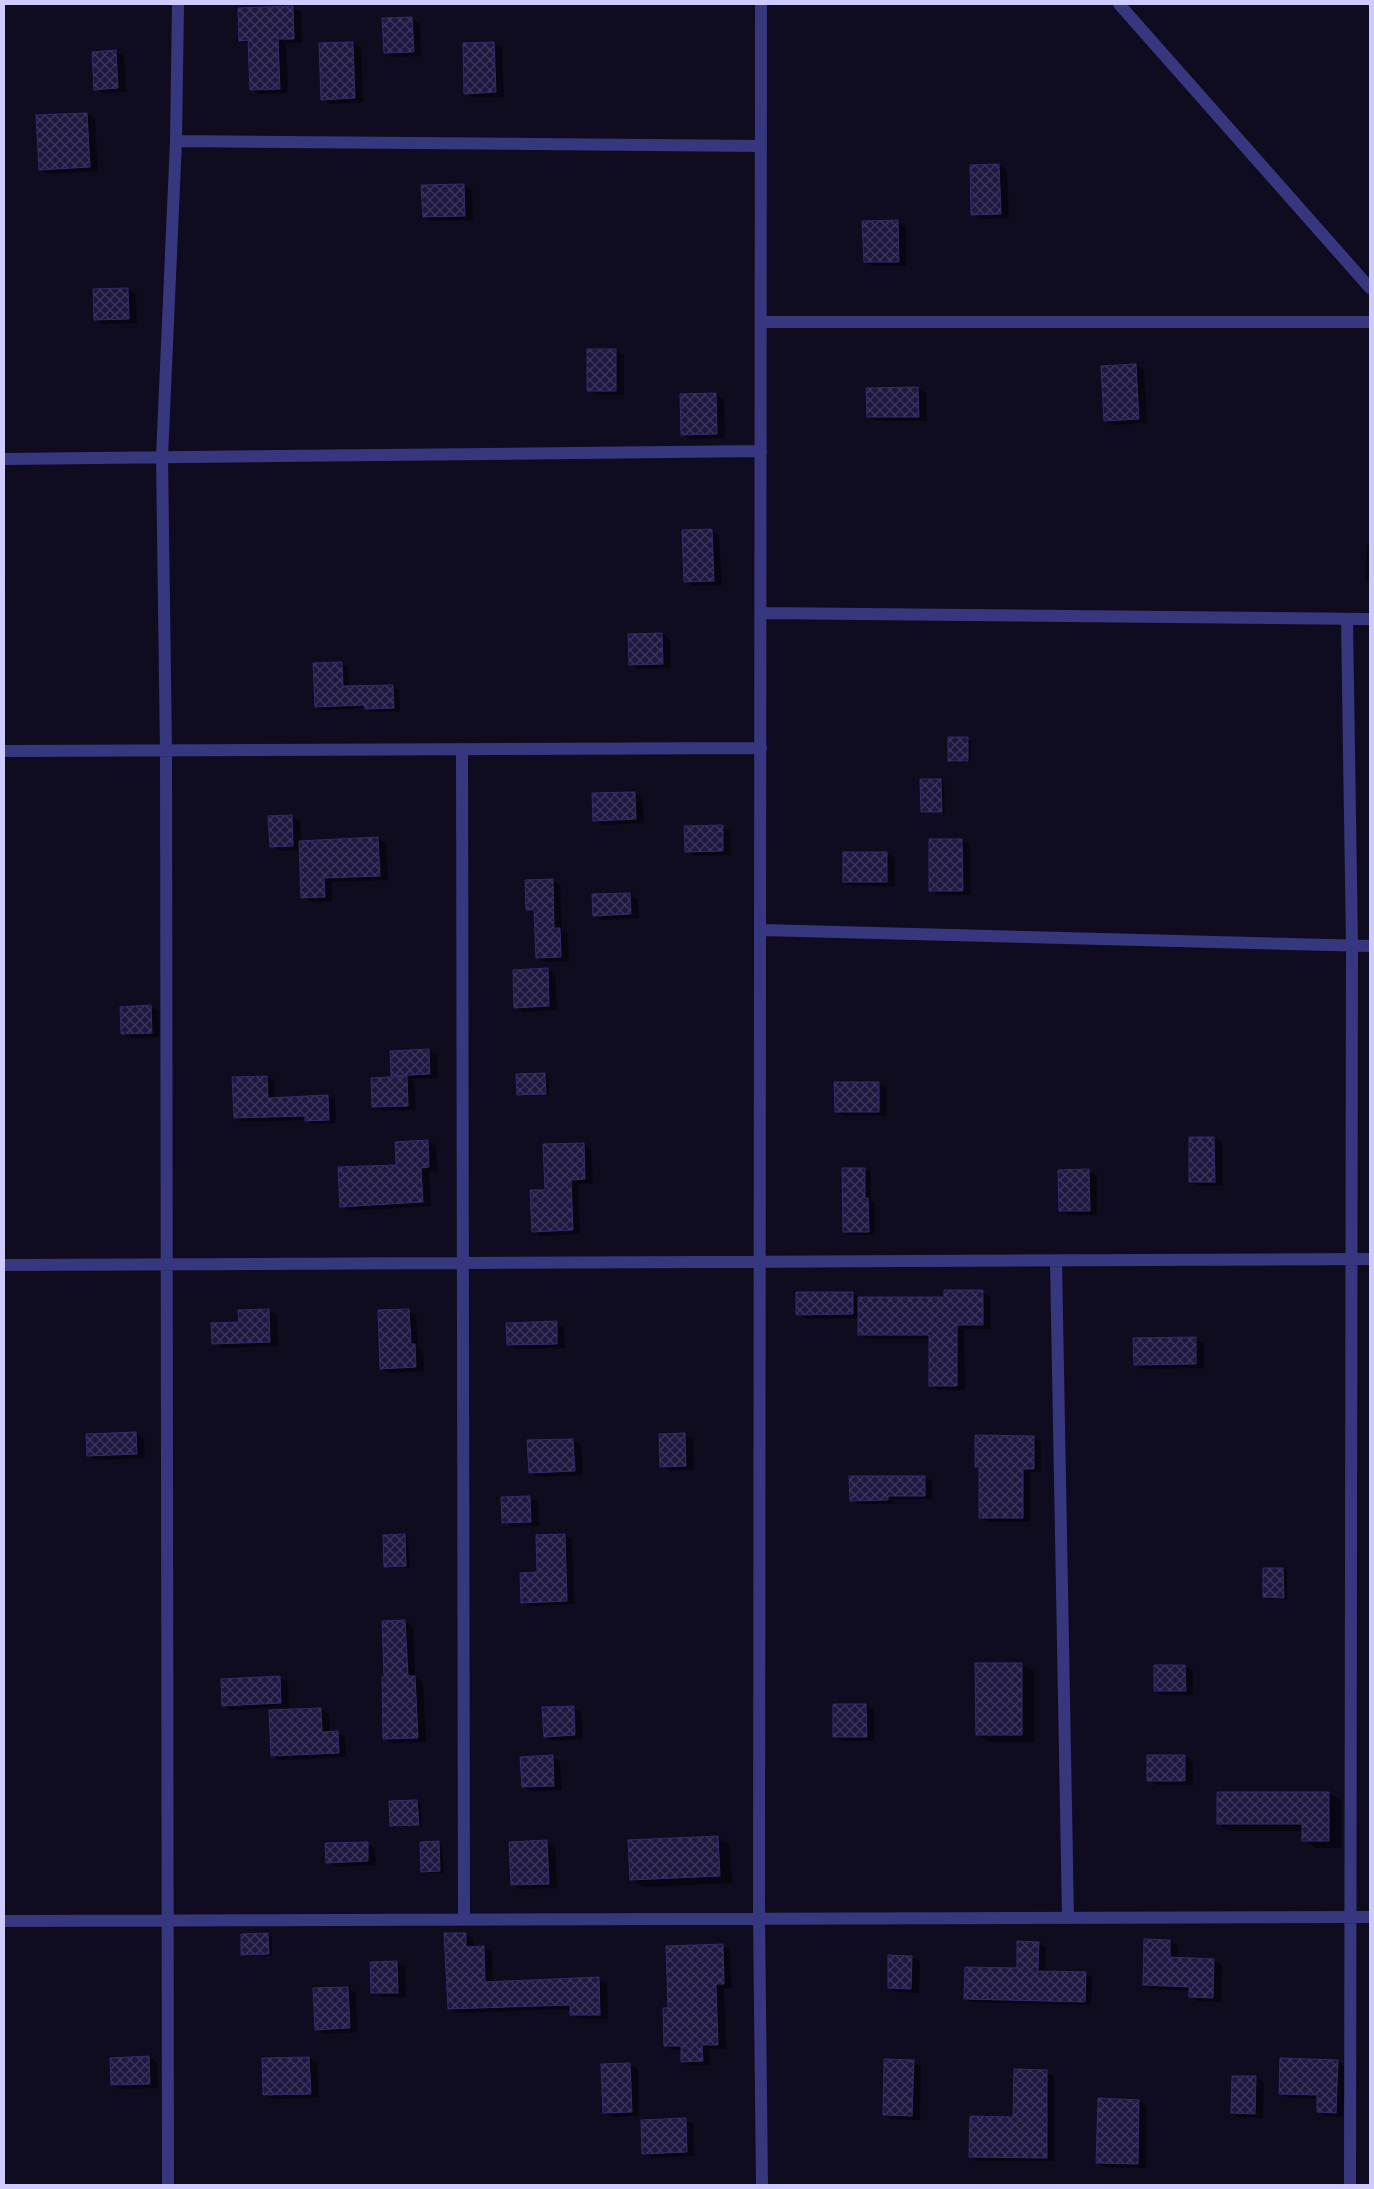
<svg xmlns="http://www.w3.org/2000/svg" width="1374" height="2189" viewBox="0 0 1374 2189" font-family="Raleway,sans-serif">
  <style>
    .shadow { fill: #0007 }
    .building { fill: url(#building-cross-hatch); stroke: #342a6d }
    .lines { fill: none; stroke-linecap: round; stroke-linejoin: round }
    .minor { stroke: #373780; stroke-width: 12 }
  </style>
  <defs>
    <pattern id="building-cross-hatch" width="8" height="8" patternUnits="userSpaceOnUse" patternTransform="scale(1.25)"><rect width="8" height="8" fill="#1f1841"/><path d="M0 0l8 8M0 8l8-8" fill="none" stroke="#3e385e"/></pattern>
  </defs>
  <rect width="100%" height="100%" fill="#0f0c20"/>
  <!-- shadow -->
  <path class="shadow" d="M 292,7 L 301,12 L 302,43 L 286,43 L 288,93 L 260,94 L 251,89 L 248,45 L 240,40 Z
    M 412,18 L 420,23 L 421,56 L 393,57 L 385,52 Z
    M 353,43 L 361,48 L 363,102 L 331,104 L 323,99 Z
    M 494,43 L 502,48 L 504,97 L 474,98 L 466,93 Z
    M 116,52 L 124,56 L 126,92 L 103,93 L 95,89 L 93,53 Z
    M 87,114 L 95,119 L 98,171 L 48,174 L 40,169 Z
    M 999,165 L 1007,170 L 1009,218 L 981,219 L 973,214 Z
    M 464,185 L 472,190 L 473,220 L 432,221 L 424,217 Z
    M 897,222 L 906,226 L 906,266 L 873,266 L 865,262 Z
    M 128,289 L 136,294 L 137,323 L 103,324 L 95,319 Z
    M 616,350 L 624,355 L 624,395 L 597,395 L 589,390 Z
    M 1136,365 L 1144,370 L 1147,423 L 1113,425 L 1105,420 Z
    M 918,389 L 926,393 L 927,421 L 876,421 L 868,417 Z
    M 716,394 L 724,399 L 725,438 L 690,439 L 682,434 Z
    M 711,530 L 719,535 L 722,585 L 693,586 L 685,581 Z
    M 4,544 L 6,589 L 4,589 Z
    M 1367,544 L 1370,544 L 1370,582 L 1365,579 Z
    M 662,634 L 670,639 L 671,668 L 639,669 L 630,664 Z
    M 342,663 L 348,667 L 349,688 L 393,686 L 399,690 L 400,711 L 372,712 L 366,708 L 323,710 L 316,706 Z
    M 968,739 L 971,741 L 971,762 L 953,763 L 949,760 Z
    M 941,780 L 944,782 L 945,813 L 926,813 L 922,811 Z
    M 635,793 L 643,798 L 644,823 L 603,825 L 595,820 Z
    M 292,816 L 300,821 L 301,842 L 378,838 L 386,843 L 388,880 L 332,882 L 332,901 L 311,902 L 303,897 L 301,850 L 280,851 L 271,846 Z
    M 722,826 L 730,831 L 731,855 L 694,856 L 686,851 Z
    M 962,841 L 970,845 L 971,895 L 939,895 L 931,890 Z
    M 886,853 L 895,858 L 895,886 L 852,886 L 844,881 Z
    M 552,880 L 560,885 L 562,931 L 568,934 L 569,961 L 545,962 L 537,958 L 535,914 L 527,909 Z
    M 630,894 L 638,899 L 639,918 L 602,920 L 594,915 L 593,895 Z
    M 547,969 L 555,974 L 557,1010 L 523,1012 L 515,1007 Z
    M 151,1007 L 159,1011 L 160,1037 L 131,1038 L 123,1033 Z
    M 429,1050 L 437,1055 L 438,1078 L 409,1079 L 414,1082 L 416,1110 L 382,1111 L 373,1107 L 398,1078 L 392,1075 Z
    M 545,1074 L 548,1076 L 549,1095 L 522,1096 L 518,1094 Z
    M 267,1077 L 274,1081 L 275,1099 L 328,1096 L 335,1100 L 336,1123 L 313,1124 L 306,1120 L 242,1122 L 235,1118 L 234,1079 Z
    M 878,1083 L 887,1088 L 887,1116 L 844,1116 L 836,1111 Z
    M 1214,1138 L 1222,1142 L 1223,1186 L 1199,1186 L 1191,1181 Z
    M 428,1141 L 436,1146 L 437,1171 L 429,1172 L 431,1206 L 349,1211 L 341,1206 L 397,1166 Z
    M 583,1144 L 591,1149 L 593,1184 L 578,1184 L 580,1234 L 541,1236 L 533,1231 L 546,1191 Z
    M 865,1169 L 871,1173 L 871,1201 L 875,1203 L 875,1235 L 851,1235 L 844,1231 Z
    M 1089,1171 L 1097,1175 L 1097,1215 L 1068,1215 L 1060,1211 Z
    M 982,1292 L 990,1296 L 991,1329 L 964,1329 L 965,1390 L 939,1390 L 931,1385 L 930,1339 L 867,1339 L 859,1334 L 859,1318 L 806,1319 L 798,1314 L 852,1293 L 861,1298 L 945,1298 Z
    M 268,1310 L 277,1315 L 278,1346 L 222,1348 L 214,1343 L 240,1323 Z
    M 408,1310 L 416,1315 L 418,1347 L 423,1350 L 424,1371 L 389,1373 L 381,1368 Z
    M 556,1323 L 564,1327 L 565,1348 L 516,1349 L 508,1344 Z
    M 1196,1339 L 1204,1343 L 1204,1368 L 1143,1369 L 1135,1364 Z
    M 135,1433 L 144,1438 L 145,1458 L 96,1460 L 88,1455 Z
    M 685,1435 L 693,1439 L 694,1470 L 669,1471 L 661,1466 Z
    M 1033,1437 L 1041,1441 L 1041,1472 L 1030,1472 L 1030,1522 L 988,1522 L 981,1517 L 980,1469 L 976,1466 Z
    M 573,1440 L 581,1445 L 583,1475 L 538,1477 L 530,1472 L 529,1442 Z
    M 925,1477 L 932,1481 L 932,1499 L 894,1500 L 894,1504 L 858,1504 L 851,1500 Z
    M 530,1498 L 538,1502 L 539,1526 L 512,1527 L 504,1522 Z
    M 565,1535 L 572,1539 L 574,1604 L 529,1606 L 522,1602 Z
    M 404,1536 L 408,1538 L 410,1567 L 389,1568 L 386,1566 Z
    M 1283,1569 L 1287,1571 L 1287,1599 L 1268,1599 L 1264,1597 Z
    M 405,1622 L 413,1626 L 415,1677 L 423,1682 L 426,1742 L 392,1743 L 384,1739 L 385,1678 Z
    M 1021,1664 L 1034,1671 L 1034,1742 L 989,1742 L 977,1734 Z
    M 1185,1666 L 1193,1671 L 1193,1695 L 1163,1695 L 1155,1691 Z
    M 280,1678 L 288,1682 L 289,1707 L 232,1710 L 224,1705 Z
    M 866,1705 L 874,1710 L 874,1741 L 842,1741 L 834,1736 Z
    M 573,1707 L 581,1712 L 583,1739 L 553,1741 L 545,1736 Z
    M 321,1709 L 329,1714 L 330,1733 L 337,1732 L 345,1737 L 346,1757 L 280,1760 L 272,1755 Z
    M 1185,1756 L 1193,1761 L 1193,1785 L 1157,1785 L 1149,1780 Z
    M 552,1757 L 560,1761 L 562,1790 L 531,1791 L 523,1786 Z
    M 1329,1793 L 1341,1800 L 1341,1848 L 1316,1848 L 1304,1840 L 1304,1831 L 1230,1831 L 1218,1824 Z
    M 417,1801 L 421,1804 L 422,1826 L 394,1827 L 391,1825 Z
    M 718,1838 L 730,1845 L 732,1883 L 644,1887 L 631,1880 Z
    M 547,1842 L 555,1846 L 557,1888 L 520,1889 L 512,1884 Z
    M 367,1843 L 375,1848 L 376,1865 L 336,1867 L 328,1862 Z
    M 439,1843 L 442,1845 L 444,1873 L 426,1873 L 422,1871 Z
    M 268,1934 L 272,1937 L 272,1956 L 246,1956 L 243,1954 Z
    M 465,1934 L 473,1939 L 474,1948 L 484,1948 L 492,1952 L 493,1983 L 599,1979 L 607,1983 L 608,2019 L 580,2019 L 572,2015 L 571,2009 L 457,2013 L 449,2008 Z
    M 1170,1941 L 1178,1946 L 1178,1959 L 1214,1960 L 1222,1965 L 1221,2002 L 1198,2001 L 1190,1997 L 1190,1991 L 1153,1989 L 1144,1985 Z
    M 1019,1942 L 1039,1943 L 1046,1947 L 1045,1972 L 1085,1974 L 1092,1977 L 1091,2005 L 972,2002 L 965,1998 L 1018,1969 Z
    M 722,1946 L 730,1950 L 732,1988 L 724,1988 L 726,2049 L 709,2049 L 710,2065 L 691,2066 L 683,2061 L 682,2050 L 673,2050 L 665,2046 L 670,2009 Z
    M 911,1957 L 920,1962 L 919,1993 L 897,1992 L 889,1988 Z
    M 397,1962 L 405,1967 L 406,1997 L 381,1997 L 373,1993 Z
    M 348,1988 L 356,1993 L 357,2032 L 324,2034 L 316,2029 Z
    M 149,2057 L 157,2062 L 158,2088 L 121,2089 L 112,2085 Z
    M 309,2058 L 317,2063 L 319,2098 L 272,2099 L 264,2094 Z
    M 1337,2061 L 1345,2066 L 1344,2117 L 1326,2116 L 1318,2112 L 1318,2099 L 1289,2098 L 1280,2093 Z
    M 913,2062 L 921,2066 L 920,2120 L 892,2119 L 884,2115 Z
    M 629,2064 L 638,2069 L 639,2116 L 612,2117 L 604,2112 Z
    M 1046,2072 L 1054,2076 L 1054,2161 L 977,2161 L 970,2156 L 1014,2118 Z
    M 1255,2078 L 1264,2082 L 1263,2118 L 1240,2117 L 1232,2113 Z
    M 1139,2101 L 1147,2106 L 1146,2168 L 1106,2167 L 1098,2162 Z
    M 685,2120 L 693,2124 L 694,2156 L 652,2158 L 644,2153 Z"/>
  <!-- building -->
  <path class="building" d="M 293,6 L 294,39 L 278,39 L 280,89 L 250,90 L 248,40 L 239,41 L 238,8 Z
    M 412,17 L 414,52 L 384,53 L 382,18 Z
    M 353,42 L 355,98 L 321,100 L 319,43 Z
    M 494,42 L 496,92 L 464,94 L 463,43 Z
    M 116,50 L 118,88 L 94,90 L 92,52 Z
    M 87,113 L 90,167 L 39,170 L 36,115 Z
    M 999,164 L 1001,214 L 971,215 L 970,165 Z
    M 464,184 L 465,216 L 423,217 L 421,185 Z
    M 898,220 L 899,262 L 864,262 L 862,221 Z
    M 128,288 L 129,319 L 94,320 L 93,289 Z
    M 587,349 L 616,349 L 616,391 L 587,391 Z
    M 1136,364 L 1139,419 L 1104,421 L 1101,366 Z
    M 918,387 L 919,417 L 867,417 L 866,388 Z
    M 716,393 L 717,434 L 681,435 L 680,394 Z
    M 712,529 L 714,581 L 684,582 L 682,530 Z
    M 662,633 L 663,664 L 629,665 L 628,634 Z
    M 342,662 L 343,686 L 393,685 L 394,708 L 365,709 L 364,705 L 315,707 L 313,663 Z
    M 948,737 L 968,737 L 968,761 L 948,761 Z
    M 920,779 L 941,779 L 942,812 L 921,812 Z
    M 635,792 L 636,819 L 593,821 L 592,793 Z
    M 292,815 L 293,846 L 270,847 L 268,816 Z
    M 723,825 L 723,851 L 685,852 L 684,826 Z
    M 378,837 L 380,876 L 324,878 L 325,897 L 301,898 L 299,841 Z
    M 929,839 L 962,839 L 963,891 L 929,891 Z
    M 843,852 L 887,852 L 887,882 L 843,882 Z
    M 553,879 L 554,928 L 560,928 L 561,957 L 536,958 L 534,910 L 526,910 L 525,880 Z
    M 630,893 L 631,914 L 593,916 L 592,894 Z
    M 548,968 L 549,1006 L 514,1008 L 513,970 Z
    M 151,1005 L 152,1033 L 121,1034 L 120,1007 Z
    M 429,1049 L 430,1074 L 391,1076 L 390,1051 Z
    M 545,1073 L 546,1094 L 517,1095 L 516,1074 Z
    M 267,1076 L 268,1098 L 328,1095 L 329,1120 L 305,1121 L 305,1116 L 234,1118 L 232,1077 Z
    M 407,1076 L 408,1106 L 372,1107 L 371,1078 Z
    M 834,1082 L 879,1082 L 879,1112 L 835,1112 Z
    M 1189,1137 L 1214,1137 L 1215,1182 L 1189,1182 Z
    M 428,1140 L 429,1167 L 421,1168 L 423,1202 L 340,1207 L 338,1167 L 396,1165 L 395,1142 Z
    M 584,1143 L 585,1179 L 571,1180 L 573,1230 L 532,1232 L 530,1190 L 545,1190 L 543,1144 Z
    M 842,1168 L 865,1168 L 865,1198 L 868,1198 L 869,1232 L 843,1232 Z
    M 1089,1169 L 1090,1211 L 1059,1211 L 1058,1170 Z
    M 944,1290 L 983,1290 L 983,1325 L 957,1325 L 957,1386 L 929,1386 L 929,1335 L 858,1335 L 858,1297 L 944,1297 Z
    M 796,1292 L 853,1292 L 853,1314 L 796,1315 Z
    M 269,1309 L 270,1342 L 212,1344 L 211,1323 L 239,1322 L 238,1310 Z
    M 409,1309 L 411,1344 L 415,1344 L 416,1367 L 380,1369 L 378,1310 Z
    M 557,1321 L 557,1344 L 507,1345 L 506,1323 Z
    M 1196,1337 L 1196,1364 L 1134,1365 L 1133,1338 Z
    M 136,1432 L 137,1454 L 87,1456 L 86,1434 Z
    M 685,1433 L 686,1466 L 660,1467 L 659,1434 Z
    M 975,1435 L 1034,1436 L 1034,1469 L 1023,1469 L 1023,1518 L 979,1518 L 979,1467 L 975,1467 Z
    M 573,1439 L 575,1471 L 529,1473 L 527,1440 Z
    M 849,1476 L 925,1476 L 925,1496 L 888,1496 L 888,1500 L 850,1501 Z
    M 530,1496 L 531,1522 L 502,1523 L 501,1497 Z
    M 405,1534 L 406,1566 L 384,1567 L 383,1535 Z
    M 565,1534 L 567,1601 L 521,1603 L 520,1573 L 537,1572 L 536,1535 Z
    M 1263,1568 L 1283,1568 L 1284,1598 L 1263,1597 Z
    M 405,1620 L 408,1676 L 415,1676 L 418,1738 L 383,1739 L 382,1677 L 384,1677 L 382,1621 Z
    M 975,1663 L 1022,1663 L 1022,1735 L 976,1735 Z
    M 1154,1665 L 1185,1665 L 1186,1691 L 1154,1691 Z
    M 280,1676 L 281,1703 L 222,1706 L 221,1679 Z
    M 833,1704 L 866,1704 L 867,1737 L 833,1737 Z
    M 574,1706 L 575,1735 L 544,1737 L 542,1707 Z
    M 321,1708 L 322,1732 L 338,1731 L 339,1753 L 271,1756 L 269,1710 Z
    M 553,1755 L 554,1786 L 522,1787 L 520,1757 Z
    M 1147,1755 L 1185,1755 L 1185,1781 L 1147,1781 Z
    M 1217,1792 L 1329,1792 L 1329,1841 L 1302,1841 L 1302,1824 L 1217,1824 Z
    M 417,1800 L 419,1825 L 390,1826 L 389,1801 Z
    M 718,1836 L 720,1876 L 630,1880 L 628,1840 Z
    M 547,1840 L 549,1884 L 511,1885 L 509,1842 Z
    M 439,1841 L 440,1871 L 421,1872 L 420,1842 Z
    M 368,1842 L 368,1861 L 326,1863 L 325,1843 Z
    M 268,1933 L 269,1954 L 241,1955 L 241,1934 Z
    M 444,1933 L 466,1933 L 466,1947 L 484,1946 L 485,1982 L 599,1977 L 600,2015 L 570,2015 L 570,2005 L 448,2009 Z
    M 1144,1939 L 1170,1940 L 1170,1957 L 1214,1959 L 1213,1998 L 1189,1997 L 1189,1987 L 1143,1985 Z
    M 1017,1941 L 1039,1942 L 1038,1971 L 1086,1972 L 1085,2002 L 964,1999 L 965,1967 L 1017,1968 Z
    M 723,1944 L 724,1984 L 716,1984 L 718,2045 L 702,2045 L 703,2061 L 681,2062 L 681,2046 L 664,2046 L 663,2008 L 668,2008 L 666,1946 Z
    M 888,1955 L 912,1956 L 911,1989 L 888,1988 Z
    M 397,1961 L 398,1993 L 371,1993 L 370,1962 Z
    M 348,1987 L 350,2028 L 315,2030 L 313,1988 Z
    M 149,2056 L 150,2084 L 111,2085 L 110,2058 Z
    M 309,2057 L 311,2094 L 263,2095 L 262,2058 Z
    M 1280,2058 L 1338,2060 L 1336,2113 L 1317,2112 L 1317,2095 L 1279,2094 Z
    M 884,2059 L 914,2060 L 912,2116 L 883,2115 Z
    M 630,2063 L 632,2112 L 603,2113 L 601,2064 Z
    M 1014,2069 L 1047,2070 L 1047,2158 L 969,2157 L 970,2116 L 1013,2117 Z
    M 1232,2076 L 1256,2076 L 1255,2114 L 1231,2113 Z
    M 1098,2098 L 1139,2100 L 1138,2164 L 1096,2163 Z
    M 686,2118 L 687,2152 L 642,2154 L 641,2120 Z"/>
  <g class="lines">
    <!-- minor -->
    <path class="minor" d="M 761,4 L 759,1917 L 762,2185
      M 1119,4 L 1370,288
      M 176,141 L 761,146
      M 761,322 L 1370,322
      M 4,459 L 761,451
      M 761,613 L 1370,619
      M 1347,619 L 1352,946 L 1350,2185
      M 462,750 L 464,1919
      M 4,751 L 761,748
      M 760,930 L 1370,946
      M 1056,1261 L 1068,1917
      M 4,1265 L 1370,1259
      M 4,1921 L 1370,1917
      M 168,2185 L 166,751 L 162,457 L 176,141 L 178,4"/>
  </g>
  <!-- border -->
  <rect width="1374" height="2189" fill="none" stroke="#cfcbff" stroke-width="10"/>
</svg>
